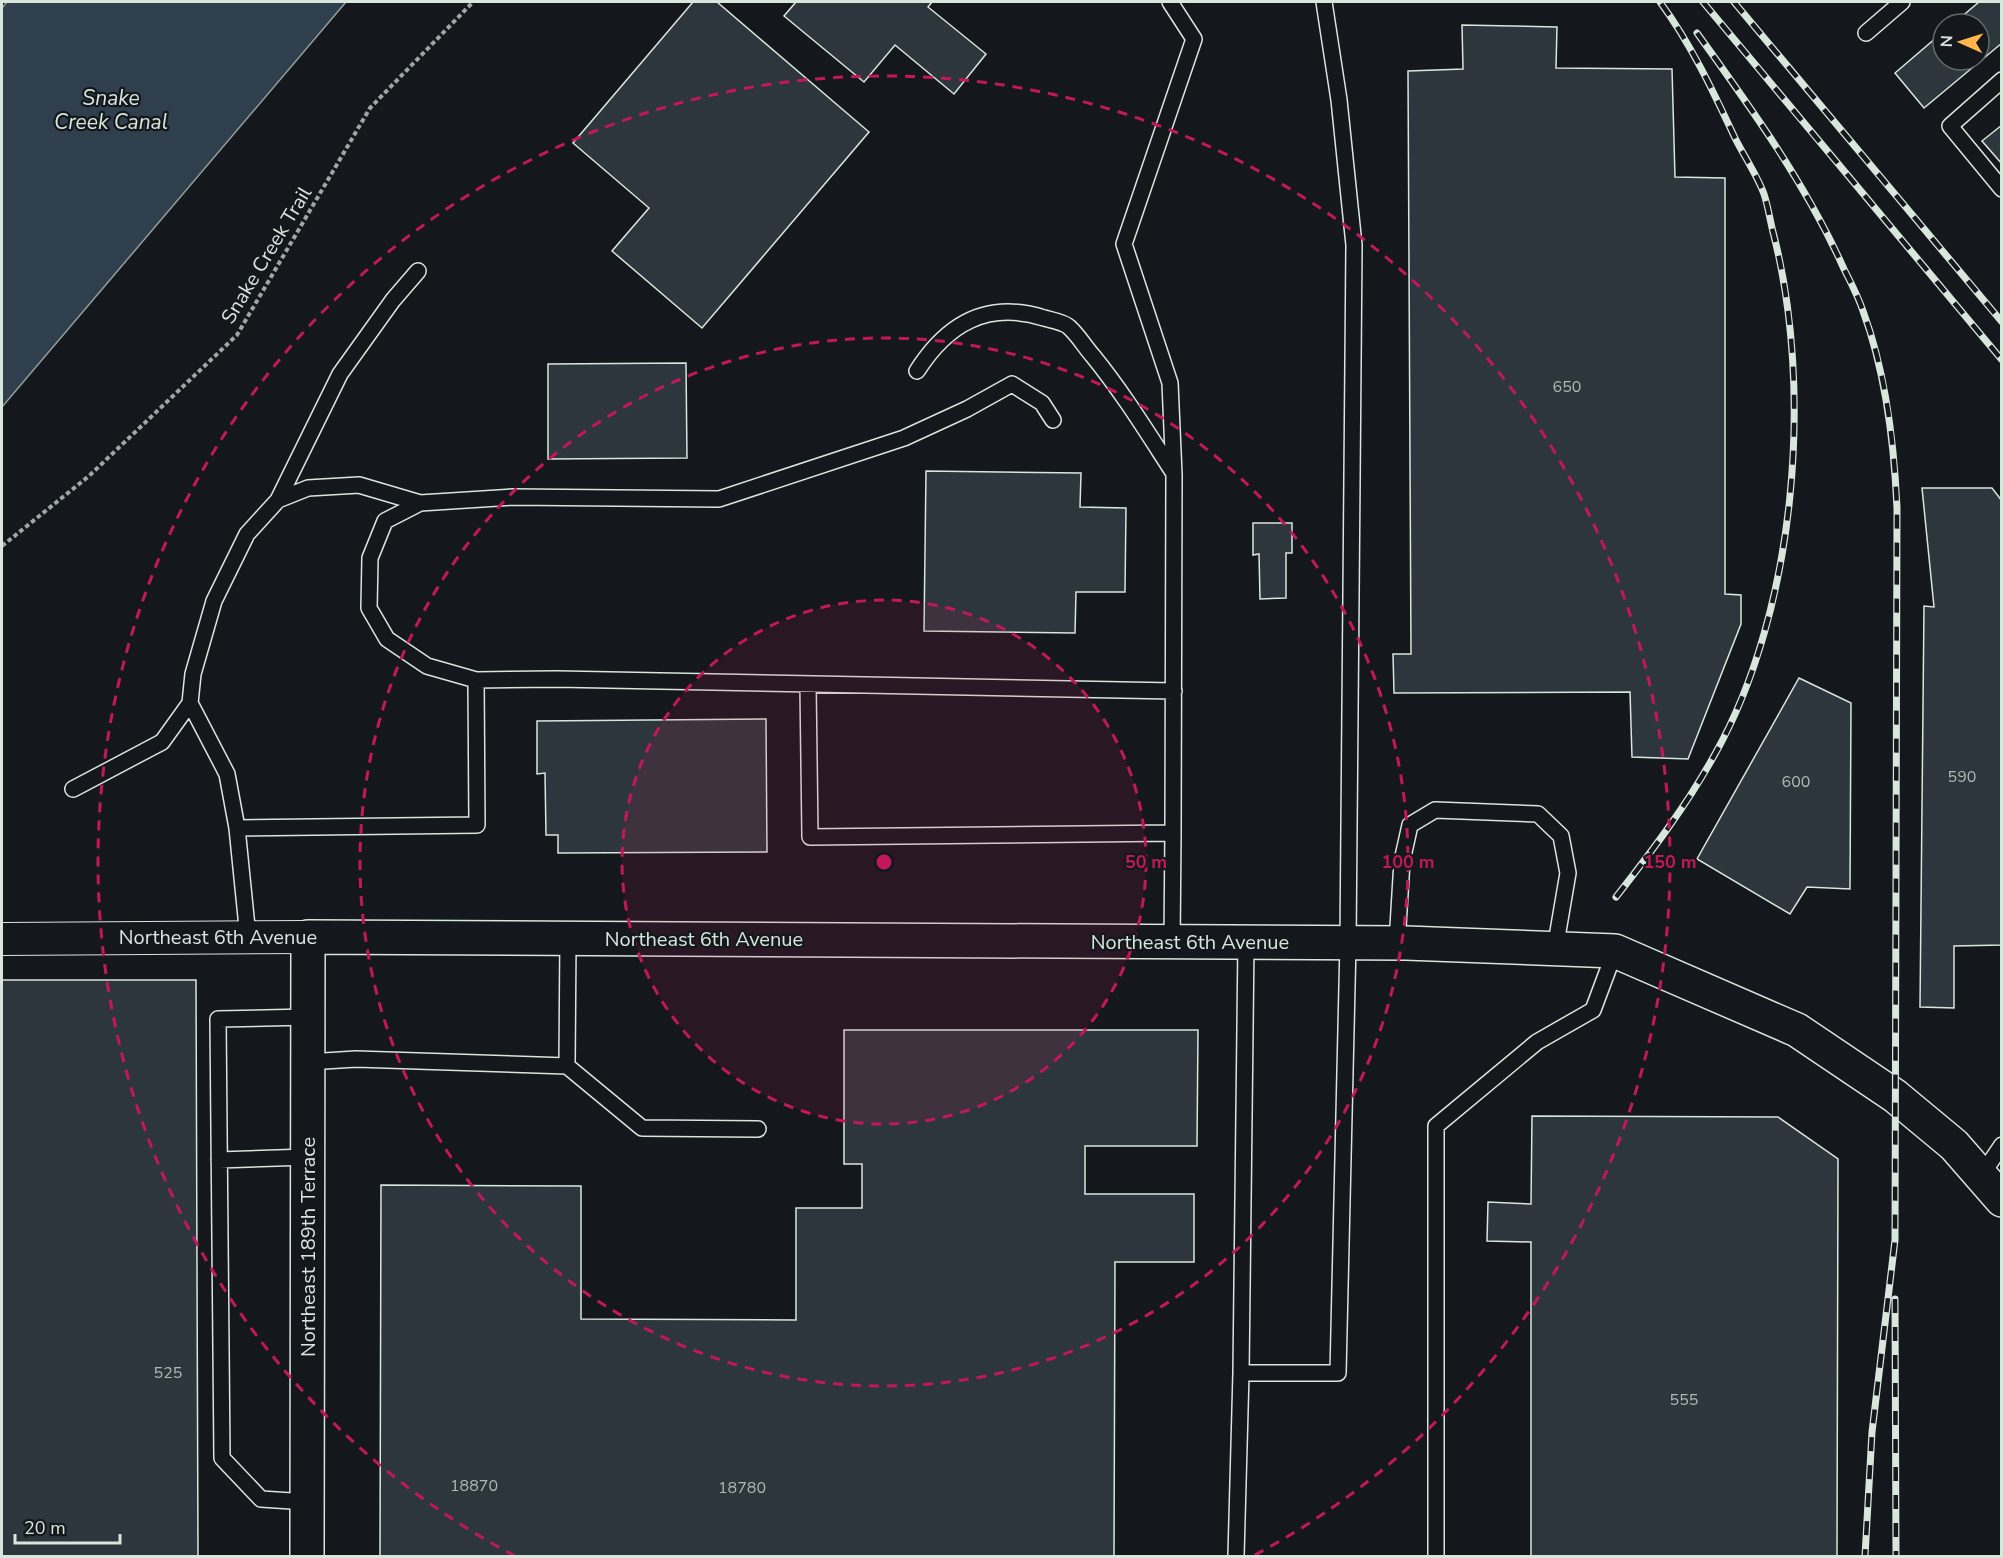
<svg xmlns="http://www.w3.org/2000/svg" width="2003" height="1558" viewBox="0 0 2003 1558" font-family="'Nunito Sans',sans-serif">
  <style>
    .water { fill: #2f3f4d; stroke: #939e99; stroke-width: 1.5 }
    .building { fill: #2c363c; stroke: #d8e6dc; stroke-width: 1.5 }
    .lines { fill: none; stroke-linecap: round; stroke-linejoin: round }
    .lane-casing { stroke: #d8e6dc; stroke-width: 18 }
    .street-casing { stroke: #d8e6dc; stroke-width: 34 }
    .secondary-casing { stroke: #d8e6dc; stroke-width: 36 }
    .path { stroke: #9da8a2; stroke-width: 4; stroke-dasharray: 4.5 3; stroke-linecap: butt }
    .lane { stroke: #14181c; stroke-width: 15 }
    .street { stroke: #14181c; stroke-width: 32 }
    .secondary { stroke: #14181c; stroke-width: 33 }
    .rail-casing { stroke: #d8e6dc; stroke-width: 7 }
    .rail { stroke: #14181c; stroke-width: 4.5; stroke-dasharray: 14; stroke-linecap: butt }
    .ring { fill: none; stroke: #c2185b; stroke-width: 3; stroke-dasharray: 10 8 }
    .labels { text-anchor: middle; stroke-width: 4.5; stroke-linejoin: round; paint-order: stroke }
    .number-label { font-size: 16px; fill: #adbab4 }
    .street-label { font-size: 20px; fill: #d8e6dc; stroke: #14181c }
    .water-label { font-size: 21px; font-style: italic; fill: #d8e6dc; stroke: #14181c }
    .centre { fill: #c2185b; stroke: #14181c; stroke-width: 3 }
    .ring-label { font-size: 18px; text-anchor: middle; font-weight: bold; fill: #c2185b; stroke: #14181c; stroke-width: 4.5; stroke-linejoin: round; paint-order: stroke }
  </style>
  <rect width="100%" height="100%" fill="#14181c"/>
  <!-- water -->
  <path class="water" d="M 7,2 L 346,2 L 2,407 L 2,8 Z"/>
  <!-- building -->
  <path class="building" d="M 693,2 L 717,2 L 869,132 L 702,328 L 612,251 L 649,208 L 573,143 Z
    M 796,2 L 932,2 L 928,7 L 986,54 L 954,94 L 895,45 L 864,82 L 784,16 Z
    M 1979,2 L 2002,2 L 2002,43 L 1924,108 L 1895,73 L 1943,32 L 1943,60 L 1979,60 L 1979,24 L 1953,24 Z
    M 1462,25 L 1557,27 L 1556,68 L 1672,69 L 1675,177 L 1725,178 L 1725,594 L 1741,595 L 1741,624 L 1688,759 L 1632,757 L 1630,692 L 1394,693 L 1393,654 L 1411,654 L 1408,71 L 1463,69 Z
    M 2002,125 L 2002,164 L 1982,141 Z
    M 686,363 L 687,458 L 548,459 L 548,364 Z
    M 926,471 L 1081,473 L 1080,507 L 1126,508 L 1125,592 L 1076,592 L 1075,633 L 924,631 Z
    M 1922,488 L 1992,488 L 2002,501 L 2002,945 L 1954,946 L 1954,1008 L 1920,1007 L 1924,606 L 1934,607 Z
    M 1253,523 L 1292,523 L 1292,553 L 1286,553 L 1286,598 L 1260,599 L 1259,554 L 1253,555 Z
    M 1799,678 L 1851,703 L 1850,889 L 1807,887 L 1790,914 L 1697,859 Z
    M 766,719 L 767,852 L 558,853 L 558,835 L 546,835 L 545,773 L 537,774 L 537,721 Z
    M 2,980 L 196,980 L 198,1556 L 2,1556 Z
    M 844,1030 L 1198,1030 L 1197,1146 L 1085,1146 L 1085,1194 L 1194,1194 L 1194,1262 L 1115,1262 L 1114,1556 L 380,1556 L 381,1185 L 581,1186 L 581,1319 L 796,1320 L 796,1208 L 862,1208 L 862,1164 L 844,1164 Z
    M 1532,1116 L 1778,1117 L 1838,1159 L 1837,1556 L 1531,1556 L 1531,1242 L 1487,1241 L 1488,1202 L 1531,1204 Z"/>
  <g class="lines">
    <!-- lane casing -->
    <g class="lane-casing">
      <path id="lane" d="M 1170,2 L 1194,39 L 1124,244 L 1170,383 L 1174,475 L 1173,833
        M 1866,33 L 1902,2
        M 2002,80 L 1950,126 L 2002,189
        M 917,371 C 947,324 987,300 1044,318 C 1051,320 1064,322 1069,327 C 1078,335 1085,347 1093,356 C 1123,393 1147,432 1173,472
        M 1053,420 L 1042,403 L 1012,384 L 967,409 L 904,438 L 719,499 L 513,497 L 420,503 L 385,521 L 370,558 L 369,608 L 387,639 L 427,666 L 476,680 L 557,679 L 1174,691
        M 278,500 L 340,374 L 393,300 L 418,271
        M 808,684 L 810,837 L 1173,833 L 1172,942
        M 190,703 L 227,774 L 237,828 L 248,937
        M 73,789 L 162,742 L 190,703 L 193,674 L 214,601 L 247,534 L 278,500 L 308,488 L 359,485 L 420,503
        M 237,828 L 477,825 L 476,680
        M 1246,942 L 1241,1373 L 1338,1373 L 1348,943 L 1354,245 L 1339,100 L 1324,2
        M 1397,943 L 1402,861 L 1410,825 L 1435,810 L 1538,814 L 1561,836 L 1568,873 L 1555,949
        M 308,1062 L 356,1059 L 567,1066 L 568,938
        M 567,1066 L 642,1128 L 758,1129
        M 219,1160 L 308,1157
        M 1981,1176 L 2002,1145
        M 307,1502 L 261,1499 L 222,1458 L 218,1019 L 308,1017
        M 1236,1556 L 1241,1373
        M 1436,1556 L 1436,1126 L 1537,1042 L 1593,1010 L 1615,951"/>
    </g>
    <!-- street casing -->
    <g class="street-casing">
      <path id="street" d="M 2,939 L 308,937"/>
    </g>
    <!-- secondary casing -->
    <g class="secondary-casing">
      <path id="secondary" d="M 307,1556 L 308,937 L 1406,943 L 1615,951 L 1797,1030 L 1895,1096 L 1954,1145 L 2002,1200"/>
    </g>
    <!-- path -->
    <path class="path" d="M 2,546 L 89,476 L 237,335 L 370,108 L 473,2"/>
    <!-- lane -->
    <use href="#lane" class="lane"/>
    <!-- street -->
    <use href="#street" class="street"/>
    <!-- secondary -->
    <use href="#secondary" class="secondary"/>
    <!-- rail casing -->
    <g class="rail-casing">
      <path id="rail" d="M 1703,2 L 2002,360
        M 1734,2 L 2002,322
        M 1697,33 C 1751,108 1806,184 1844,269 C 1851,283 1858,296 1863,311 C 1886,373 1894,441 1897,508 L 1895,1240 L 1872,1432 L 1865,1556
        M 1616,897 C 1652,851 1687,805 1715,754 C 1796,610 1814,390 1773,232 C 1770,220 1768,206 1764,194 C 1757,175 1744,156 1735,138 C 1713,91 1691,44 1660,2
        M 1895,1299 L 1896,1556"/>
    </g>
    <!-- rail -->
    <use href="#rail" class="rail"/>
  </g>
  <!-- distance rings -->
  <circle cx="884" cy="862" r="262" fill="#c2185b" fill-opacity=".12"/>
  <g class="ring">
    <circle cx="884" cy="862" r="262"/>
    <circle cx="884" cy="862" r="524"/>
    <path d="M515 1556A786 786 0 1 1 1253 1556"/>
  </g>
  <g class="labels">
    <!-- number labels -->
    <g class="number-label">
      <text x="1567" y="392">650</text>
      <text x="1962" y="782">590</text>
      <text x="1796" y="787">600</text>
      <text x="168" y="1378">525</text>
      <text x="1684" y="1405">555</text>
      <text x="474" y="1491">18870</text>
      <text x="742" y="1493">18780</text>
    </g>
    <!-- street labels -->
    <g class="street-label">
      <text transform="translate(266 255) rotate(-59)" y="7">Snake Creek Trail</text>
      <text x="218" y="944">Northeast 6th Avenue</text>
      <text x="704" y="946">Northeast 6th Avenue</text>
      <text x="1190" y="949">Northeast 6th Avenue</text>
      <text transform="translate(308 1247) rotate(-90)" y="7">Northeast 189th Terrace</text>
    </g>
    <!-- water labels -->
    <g class="water-label">
      <text x="111" y="105">Snake<tspan x="111" dy="24">Creek Canal</tspan></text>
    </g>
  </g>
  <circle cx="884" cy="862" r="9" class="centre"/>
  <g class="ring-label">
    <text x="1146" y="868">50 m</text>
    <text x="1408" y="868">100 m</text>
    <text x="1670" y="868">150 m</text>
  </g>
  <!-- border -->
  <rect width="2003" height="1558" fill="none" stroke="#d8e6dc" stroke-width="6"/>
  <!-- north arrow -->
  <g transform="translate(1961 42) rotate(273)"><circle r="28" fill="#14181c" stroke="#626a69" stroke-width="1.5"/>
  <path d="M0-4.5L10 22L0 15L-10 22Z" fill="#ffb74d"/>
  <text y="-9" font-size="16" font-weight="bold" text-anchor="middle" fill="#d8e6dc">N</text>
  </g>
  <!-- scale -->
  <path d="M15 1534v9h105v-9" fill="none" stroke="#d8e6dc" stroke-width="3"/>
  <text x="24" y="1534" font-size="18" fill="#d8e6dc" stroke="#14181c" stroke-width="4.5" paint-order="stroke">20 m</text>
</svg>
